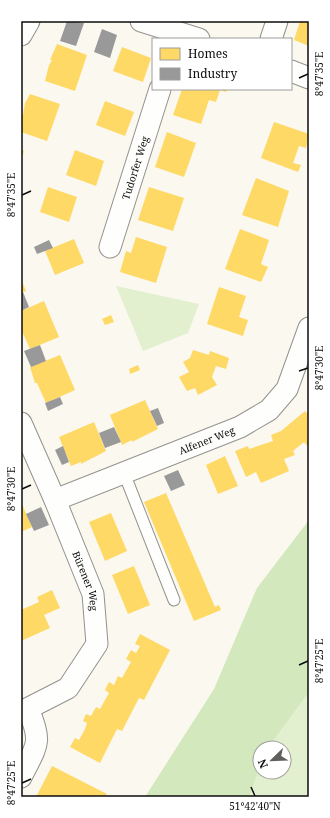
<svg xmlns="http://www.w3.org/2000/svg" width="330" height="818" viewBox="0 0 330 818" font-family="'Noto Serif',serif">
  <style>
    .green { fill: #e3f0cf }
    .forest { fill: #d3e8bd }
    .homes { fill: #ffd966 }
    .industry { fill: #999 }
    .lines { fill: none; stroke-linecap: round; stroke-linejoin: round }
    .service-casing { stroke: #93928e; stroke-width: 13 }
    .minor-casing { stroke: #93928e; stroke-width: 23 }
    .service { stroke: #fefefd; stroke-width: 11 }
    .minor { stroke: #fefefd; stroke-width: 21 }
    .ticks { fill: none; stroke: #0c0c0c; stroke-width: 1.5 }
    .labels { text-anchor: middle; stroke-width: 4; stroke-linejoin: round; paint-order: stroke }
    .street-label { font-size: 10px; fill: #0c0c0c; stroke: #fff }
    .neatline { fill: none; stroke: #0c0c0c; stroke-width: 1.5 }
    .ticks-label { font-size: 10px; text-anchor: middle; fill: #0c0c0c }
  </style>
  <rect width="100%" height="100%" fill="#faf8ef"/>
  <!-- green -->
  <path class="green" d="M 116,286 L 199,304 L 188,333 L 143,351 Z
    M 309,692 L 309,797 L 249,797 L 260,767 L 260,772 L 284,772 L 284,748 L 268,748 Z"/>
  <!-- forest -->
  <path class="forest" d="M 309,520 L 309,692 L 268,748 L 260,748 L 260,767 L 249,797 L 145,797 L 214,689 L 257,588 Z"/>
  <!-- homes -->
  <path class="homes" d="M 300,21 L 309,21 L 309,46 L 294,40 Z
    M 57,44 L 87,55 L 75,91 L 45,81 L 49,65 L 52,60 L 50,60 Z
    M 122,47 L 151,58 L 143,82 L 113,71 Z
    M 182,89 L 228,89 L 226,92 L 220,90 L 216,102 L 209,100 L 201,124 L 173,115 Z
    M 30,94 L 60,104 L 47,141 L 21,132 L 21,114 L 23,115 L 25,103 Z
    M 105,101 L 134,112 L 125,136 L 96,125 Z
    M 274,122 L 309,134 L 306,148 L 299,146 L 293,163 L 301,165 L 298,172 L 261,158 Z
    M 167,132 L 196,143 L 184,177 L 155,167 Z
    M 21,150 L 24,151 L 21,160 Z
    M 75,150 L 104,161 L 96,186 L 66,175 Z
    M 256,178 L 289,191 L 278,227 L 242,215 Z
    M 48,187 L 77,197 L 69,222 L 40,212 Z
    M 149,187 L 184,198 L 173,231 L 138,220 Z
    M 240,229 L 269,240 L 261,264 L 268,267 L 261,282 L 225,269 Z
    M 136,237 L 167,247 L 156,283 L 120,272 L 126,251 L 131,253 Z
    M 74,239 L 84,263 L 55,275 L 45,251 Z
    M 21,279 L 26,291 L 21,293 Z
    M 219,287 L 246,296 L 239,317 L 248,320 L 243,336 L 207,324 Z
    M 44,301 L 59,337 L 30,349 L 21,329 L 21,311 Z
    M 111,315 L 114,322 L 105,325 L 102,319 Z
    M 193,350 L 209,355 L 210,351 L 229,358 L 226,369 L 216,366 L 212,377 L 217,385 L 198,395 L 195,388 L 187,391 L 179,377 L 189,372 L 183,362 L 190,358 Z
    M 60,355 L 75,390 L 46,403 L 37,383 L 35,383 L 30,367 Z
    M 138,365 L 140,370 L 130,374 L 129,369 Z
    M 145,400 L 158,429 L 132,442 L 132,440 L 122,445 L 110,415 Z
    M 305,411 L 309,415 L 309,448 L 304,442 L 293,451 L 295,455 L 284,459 L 289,471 L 261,483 L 256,472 L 246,477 L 235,451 L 248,446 L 249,449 L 273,441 L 271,435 L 281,431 Z
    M 94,422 L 106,451 L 81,464 L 81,462 L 71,466 L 59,437 Z
    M 225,456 L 238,486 L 218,494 L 206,465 Z
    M 166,493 L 215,607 L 219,605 L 221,610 L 194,621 L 144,502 Z
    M 21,502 L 32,527 L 21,532 Z
    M 111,513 L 127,551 L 105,561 L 89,522 Z
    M 134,566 L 150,605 L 128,614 L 112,575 Z
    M 52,590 L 60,608 L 44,615 L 50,628 L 21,641 L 21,610 L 39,602 L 37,597 Z
    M 140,634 L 170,650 L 144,700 L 139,698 L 122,731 L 117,729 L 100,763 L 70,747 L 75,738 L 79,740 L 85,729 L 87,723 L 83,721 L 86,714 L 91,716 L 96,707 L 100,709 L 109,693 L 105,690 L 109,682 L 114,685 L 118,676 L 122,678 L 131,662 L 126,659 L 131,650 L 136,653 L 140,646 L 135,644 Z
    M 52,766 L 107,794 L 105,797 L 36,797 Z"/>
  <!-- industry -->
  <path class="industry" d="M 67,21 L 84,23 L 76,46 L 60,41 Z
    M 102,29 L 117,35 L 110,58 L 94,52 Z
    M 49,240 L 53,248 L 37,254 L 34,247 Z
    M 23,292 L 29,307 L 21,311 L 21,293 Z
    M 40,345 L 46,361 L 31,367 L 24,351 Z
    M 60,397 L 63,404 L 48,411 L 45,403 Z
    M 158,408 L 164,423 L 157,426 L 150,411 Z
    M 114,427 L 121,442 L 105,448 L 99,433 Z
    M 63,446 L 69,462 L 62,465 L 55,450 Z
    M 178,470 L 185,485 L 171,491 L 164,476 Z
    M 41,507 L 49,525 L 34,531 L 26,514 Z"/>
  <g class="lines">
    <!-- service casing -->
    <g class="service-casing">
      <path id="service" d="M 124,473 L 174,600"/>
    </g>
    <!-- minor casing -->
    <g class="minor-casing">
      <g id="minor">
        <path d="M 141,21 L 199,39"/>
        <path d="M 21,35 L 29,21"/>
        <path d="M 271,39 L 277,21"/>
        <path d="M 291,71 L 309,78"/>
        <path id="s1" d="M 110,247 L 160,89"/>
        <path id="s2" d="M 21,423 L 55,500 L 93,594 L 97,644 L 68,688 L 21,712"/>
        <path id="s3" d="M 55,500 L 240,427 L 269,410 L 287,389 L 309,328"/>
        <path d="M 21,777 C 37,745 43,743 28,709"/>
      </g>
    </g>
    <!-- service -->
    <use href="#service" class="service"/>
    <!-- minor -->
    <use href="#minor" class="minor"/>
  </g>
  <!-- ticks -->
  <path class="ticks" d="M 299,78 L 308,74M 22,195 L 31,191M 299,371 L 308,368M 22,489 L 31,485M 299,665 L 308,661M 22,783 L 31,779M 251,787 L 255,796"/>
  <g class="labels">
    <!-- street labels -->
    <g class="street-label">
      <text dy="4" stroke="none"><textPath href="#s1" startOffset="83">Tudorfer Weg</textPath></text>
      <text dy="4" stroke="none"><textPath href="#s3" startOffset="163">Alfener Weg</textPath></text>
      <text dy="4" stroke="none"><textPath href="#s2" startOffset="171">Bürener Weg</textPath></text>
    </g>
  </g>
  <!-- border -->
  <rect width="330" height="818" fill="none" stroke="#ffffff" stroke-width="44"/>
  <!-- legend -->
  <rect x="152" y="38" width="140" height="52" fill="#ffffff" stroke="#9e9e9e"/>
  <rect x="160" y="48" width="20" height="12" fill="#ffd966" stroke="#9e9e9e"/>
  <text x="188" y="58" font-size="12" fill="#0c0c0c">Homes</text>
  <rect x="160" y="68" width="20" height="12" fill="#999999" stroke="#9e9e9e"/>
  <text x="188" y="78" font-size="12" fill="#0c0c0c">Industry</text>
  <!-- north arrow -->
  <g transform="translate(272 760) rotate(247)"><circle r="19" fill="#ffffff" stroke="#9e9e9e"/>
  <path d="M0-3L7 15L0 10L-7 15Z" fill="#5f5f5b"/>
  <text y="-6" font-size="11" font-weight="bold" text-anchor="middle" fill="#0c0c0c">N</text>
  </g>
  <rect x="22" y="22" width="286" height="774" class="neatline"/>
  <g class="ticks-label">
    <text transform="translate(319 74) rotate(-90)" y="4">8°47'35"E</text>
    <text transform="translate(11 195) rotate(-90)" y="4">8°47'35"E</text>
    <text transform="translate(319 368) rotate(-90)" y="4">8°47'30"E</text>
    <text transform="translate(11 489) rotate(-90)" y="4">8°47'30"E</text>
    <text transform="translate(319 661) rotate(-90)" y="4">8°47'25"E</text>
    <text transform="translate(11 783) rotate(-90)" y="4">8°47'25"E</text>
    <text x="255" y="810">51°42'40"N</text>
  </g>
</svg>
